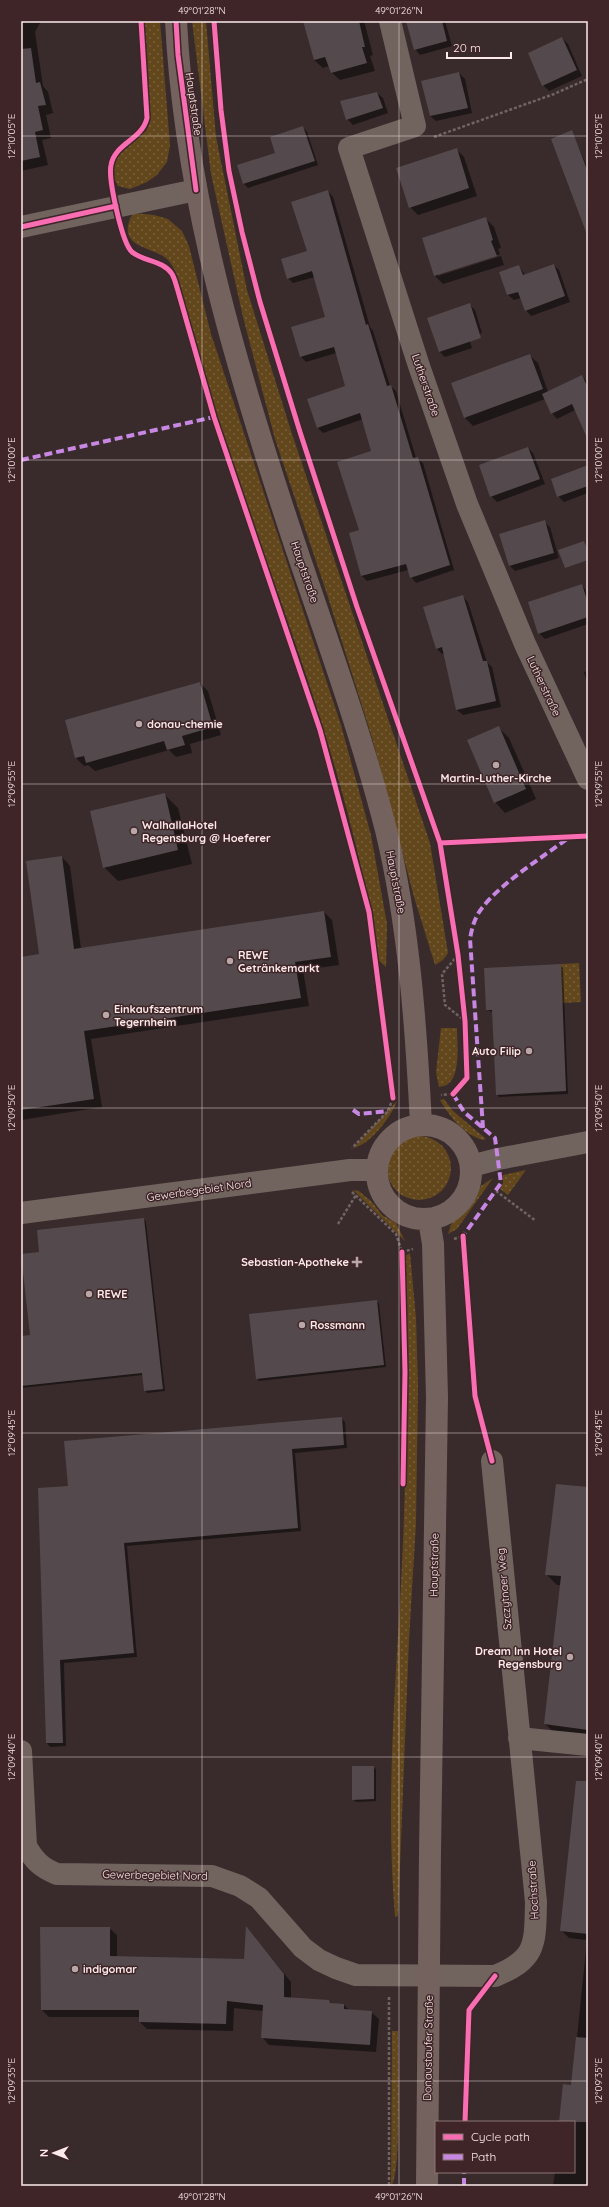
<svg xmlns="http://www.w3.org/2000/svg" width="609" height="2207" viewBox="0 0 609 2207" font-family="Quicksand,sans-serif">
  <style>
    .green { fill: url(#green-dots) }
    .shadow { fill: #0007 }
    .building { fill: #54494c }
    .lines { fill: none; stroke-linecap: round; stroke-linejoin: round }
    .path { stroke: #6f6462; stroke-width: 2.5; stroke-dasharray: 3 2; stroke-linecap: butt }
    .minor { stroke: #71645f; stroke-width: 22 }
    .major { stroke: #74625e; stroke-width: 22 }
    .quiet { stroke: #c787e3; stroke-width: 4; stroke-dasharray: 8 4; stroke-linecap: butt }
    .cycleway-casing { stroke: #3f2527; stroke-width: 8 }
    .cycleway { stroke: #f96db3; stroke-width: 5 }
    .ticks { fill: none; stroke: #fceaeb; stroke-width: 1; stroke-opacity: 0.45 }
    .poi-dot { fill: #b8a7a8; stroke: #3f2527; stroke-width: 1.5 }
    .labels { text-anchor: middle; stroke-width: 3; stroke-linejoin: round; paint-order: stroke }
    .street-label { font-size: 11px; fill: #fceaeb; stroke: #3f2527 }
    .poi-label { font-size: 11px; font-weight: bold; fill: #fceaeb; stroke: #3f2527; text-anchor: start }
    .neatline { fill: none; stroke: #fceaeb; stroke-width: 1.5 }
    .ticks-label { font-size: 10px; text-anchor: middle; fill: #fceaeb }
  </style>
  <defs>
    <pattern id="green-dots" width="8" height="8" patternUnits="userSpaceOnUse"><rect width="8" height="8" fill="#62461c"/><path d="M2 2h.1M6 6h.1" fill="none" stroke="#79613d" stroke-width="1.8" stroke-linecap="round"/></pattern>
  </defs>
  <rect width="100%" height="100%" fill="#392b2c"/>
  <!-- green -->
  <path class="green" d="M 143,21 L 160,21 L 170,145 L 167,162 L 157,175 L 147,182 L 130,189 L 118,186 C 101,159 129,146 147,130 L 149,110 Z
    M 192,21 L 206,21 L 216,137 L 247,290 L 292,434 L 430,843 L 448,953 L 443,960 L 435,965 L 414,897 L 373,741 L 327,594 L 275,439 L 243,317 L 211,174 Z
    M 133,213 L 154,215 L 168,219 L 182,231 L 189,246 L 211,334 L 341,725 L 371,835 L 387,924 L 386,967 L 378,960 C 352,775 275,594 217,417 C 201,369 189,319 175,271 C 173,267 171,263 168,260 C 155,246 113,249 133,213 Z
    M 579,963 L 581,1002 L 562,1003 L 561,964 Z
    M 441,1028 L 457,1028 C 457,1042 461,1075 448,1084 C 446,1086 441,1086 439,1087 L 436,1072 Z
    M 444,1099 L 452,1110 L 486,1139 L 483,1140 C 463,1134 450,1117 440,1100 Z
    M 397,1101 C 391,1117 370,1145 353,1148 Z
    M387 1168a32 32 0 1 1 64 0a32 32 0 1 1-64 0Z
    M 526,1170 L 508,1195 L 500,1189 L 503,1183 L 503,1175 Z
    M 493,1178 L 457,1229 L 448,1234 L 453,1219 L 469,1203 L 481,1186 Z
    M 353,1190 L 359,1191 L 372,1202 L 382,1215 L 396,1223 L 405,1241 Z
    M 410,1253 L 416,1318 L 418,1386 L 416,1523 L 409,1640 L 398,1916 L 395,1917 C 385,1799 396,1682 402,1565 C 407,1461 407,1361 403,1257 Z
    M 392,2031 L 398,2031 C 398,2054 402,2175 391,2186 Z"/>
  <!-- shadow -->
  <path class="shadow" d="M 21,21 L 41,21 L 35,32 L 43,86 L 48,92 L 53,113 L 46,115 L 51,138 L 42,140 L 48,165 L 21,171 Z
    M 313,21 L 364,21 L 373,55 L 370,56 L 375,71 L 340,80 L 331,72 L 329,66 L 323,68 L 314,60 Z
    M 407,21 L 445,21 L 452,46 L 420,55 L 415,49 Z
    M 562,38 L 568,44 L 582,76 L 549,91 L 543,85 Z
    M 459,73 L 465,79 L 472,113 L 436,121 L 430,116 Z
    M 377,93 L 383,98 L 388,113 L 353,125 L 347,119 Z
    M 303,127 L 307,132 L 318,165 L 248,188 L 244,184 L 238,166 L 277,154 Z
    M 572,132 L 588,169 L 588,206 L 580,209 Z
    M 456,149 L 464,157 L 477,196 L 418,215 L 410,207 Z
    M 328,191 L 333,197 L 370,327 L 373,331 L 390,386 L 396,391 L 416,458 L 423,463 L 454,570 L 416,583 L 411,577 L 408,570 L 367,581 L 362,576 L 360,531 L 372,452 L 363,419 L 323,433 L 318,428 L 346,387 L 336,353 L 306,362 L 301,357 L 327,317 L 315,277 L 293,283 L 288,278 L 308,251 Z
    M 486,219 L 494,227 L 501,248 L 498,249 L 500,254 L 438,274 L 438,276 L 501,256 L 504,265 L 443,284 L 435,276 L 423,239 Z
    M 554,265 L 559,270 L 570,302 L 531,316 L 526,310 L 521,298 L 514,300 L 508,295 L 500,272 L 519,266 L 525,275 Z
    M 469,304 L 475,310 L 482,333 L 469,338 L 472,348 L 445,357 L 440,352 Z
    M 529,355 L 538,363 L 548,392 L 582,376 L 587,382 L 588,425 L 575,410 L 557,419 L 552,413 L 545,399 L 473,426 L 465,418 Z
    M 528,448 L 533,453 L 545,484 L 497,502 L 491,496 Z
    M 588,468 L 588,493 L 564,502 L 558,496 Z
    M 544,522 L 550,527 L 559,558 L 515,571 L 510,566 Z
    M 582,585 L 588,594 L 588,624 L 545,639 L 539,633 Z
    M 462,596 L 468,602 L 487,662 L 492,667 L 501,707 L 463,715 L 457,710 L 445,653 L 442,654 L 437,649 Z
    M 588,671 L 588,686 L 584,672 Z
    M 200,683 L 208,691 L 221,735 L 190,744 L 192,753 L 176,757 L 169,750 L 95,771 L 88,765 L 84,766 L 76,758 Z
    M 499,728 L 509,738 L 536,799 L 505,813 L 495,802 Z
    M 165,795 L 178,808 L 192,864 L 118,881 L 104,867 Z
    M 62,857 L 70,866 L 81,949 L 324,912 L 332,920 L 339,965 L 303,970 L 309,1006 L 91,1039 L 102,1107 L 21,1120 L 21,958 L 40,955 Z
    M 560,966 L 563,968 L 568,1094 L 499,1097 L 497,1094 L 493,1012 L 487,1010 Z
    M 144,1219 L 146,1222 L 165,1391 L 147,1393 L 145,1390 L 143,1375 L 21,1388 L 21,1337 L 31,1336 L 40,1253 Z
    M 377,1301 L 379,1304 L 386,1367 L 259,1381 L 257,1378 Z
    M 341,1418 L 345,1422 L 347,1448 L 295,1453 L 301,1531 L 127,1546 L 137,1657 L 64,1663 L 66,1746 L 50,1747 L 47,1743 L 39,1489 L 69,1487 Z
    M 588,1488 L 588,1738 L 556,1734 L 545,1724 L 561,1585 L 557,1585 L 546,1574 Z
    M 373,1767 L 376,1769 L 376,1801 L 356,1802 L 353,1799 Z
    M 588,1814 L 588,2186 L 553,2186 L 555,2172 L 574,2172 L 574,2122 L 560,2122 L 572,2086 L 587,1940 L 569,1938 L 561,1930 Z
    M 109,1928 L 117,1935 L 117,1958 L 245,1960 L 247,1928 L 291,1982 L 291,1999 L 329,2001 L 332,2004 L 344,2005 L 349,2010 L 371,2012 L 379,2019 L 376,2052 L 269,2045 L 262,2037 L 264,2011 L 234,2008 L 233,2031 L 147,2029 L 140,2022 L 140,2017 L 49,2017 L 42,2010 Z"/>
  <!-- building -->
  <path class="building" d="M 303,21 L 359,21 L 365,47 L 362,47 L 367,63 L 331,73 L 325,57 L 314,60 Z
    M 406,21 L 442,21 L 447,41 L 414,50 Z
    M 562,37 L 577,70 L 542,86 L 528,53 Z
    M 31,48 L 36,83 L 40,82 L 46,105 L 38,106 L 43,130 L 35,132 L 40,157 L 21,161 L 21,49 Z
    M 459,72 L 468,108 L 430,116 L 421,81 Z
    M 377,92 L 383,108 L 346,120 L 340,101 Z
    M 303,126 L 315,161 L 243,184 L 237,165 L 275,153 L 270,137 Z
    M 572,130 L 588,172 L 586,232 L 551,139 Z
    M 457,148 L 469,188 L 409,208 L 396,168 Z
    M 328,190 L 366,325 L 368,324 L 387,386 L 391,385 L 413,458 L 418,457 L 450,565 L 410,578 L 406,564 L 361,576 L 349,533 L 359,530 L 337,462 L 371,451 L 360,413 L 317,428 L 307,399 L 345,386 L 334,347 L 300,357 L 291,327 L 325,317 L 312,271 L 287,279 L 281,259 L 307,251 L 291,202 Z
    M 486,217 L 493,240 L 491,241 L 497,256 L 434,276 L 422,238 Z
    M 554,264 L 565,296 L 525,311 L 518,292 L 507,295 L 499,272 L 519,265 L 523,275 Z
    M 470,303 L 481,338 L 439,352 L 427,318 Z
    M 530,354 L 543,389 L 464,418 L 451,383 Z
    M 582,375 L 588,388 L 588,440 L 572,404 L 551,414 L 542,394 Z
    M 528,447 L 540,479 L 490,497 L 479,465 Z
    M 588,465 L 588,486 L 557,497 L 551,479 Z
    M 545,520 L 554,553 L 509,566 L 499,534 Z
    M 584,541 L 588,552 L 588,560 L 565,568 L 558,550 Z
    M 582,584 L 588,603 L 588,617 L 538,634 L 528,602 Z
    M 463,595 L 483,661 L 487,661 L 496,701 L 456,710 L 442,647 L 436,649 L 423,607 Z
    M 200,682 L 213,727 L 182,736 L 185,745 L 167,750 L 164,741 L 86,763 L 84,756 L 75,758 L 65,720 Z
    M 499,726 L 526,789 L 494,803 L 467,740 Z
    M 165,793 L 178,850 L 103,868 L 90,811 Z
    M 62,856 L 74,949 L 324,911 L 331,957 L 295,962 L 301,998 L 84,1031 L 94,1099 L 21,1110 L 21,957 L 39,954 L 26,861 Z
    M 561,964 L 566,1091 L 496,1095 L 492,1010 L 486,1010 L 484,968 Z
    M 144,1218 L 163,1389 L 144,1391 L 142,1373 L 21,1386 L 21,1336 L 30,1335 L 21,1254 L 39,1252 L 37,1230 Z
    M 377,1300 L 384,1365 L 256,1379 L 249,1314 Z
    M 342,1417 L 344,1445 L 292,1449 L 298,1528 L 124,1543 L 134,1653 L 60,1660 L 63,1743 L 46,1743 L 38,1488 L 68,1486 L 64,1441 Z
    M 556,1484 L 588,1487 L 588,1730 L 544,1724 L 561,1576 L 545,1575 Z
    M 352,1766 L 374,1766 L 374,1799 L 352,1800 Z
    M 576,1781 L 588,1781 L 588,1934 L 560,1931 Z
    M 246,1926 L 284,1974 L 284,1997 L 329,2000 L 330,2003 L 344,2004 L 344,2009 L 372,2011 L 370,2045 L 261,2038 L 263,2005 L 227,2001 L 226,2024 L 139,2022 L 139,2010 L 41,2010 L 40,1927 L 110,1927 L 110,1956 L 244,1959 Z
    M 576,2037 L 588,2038 L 588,2122 L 559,2122 L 563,2084 L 571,2085 Z"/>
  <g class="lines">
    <!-- path -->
    <path class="path" d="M 214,21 L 221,110 L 229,171 L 242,232 L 260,302 L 300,432 L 357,607 L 440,843 L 458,955 L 465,1021 L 467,1078 L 453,1094 L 441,1095
      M 434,137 L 554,94 L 588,79
      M 112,186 C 103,140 140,149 147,118 L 141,21
      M 122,227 L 131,252 L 140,258 L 160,263 L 171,273 L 178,291 L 214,417 L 320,730 L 369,912 L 393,1098 L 388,1111 L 352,1148
      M 440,843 L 588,836
      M 458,955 L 442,974 L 445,1005 L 465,1021
      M 496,1191 L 536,1221
      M 352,1192 L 396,1234 L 402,1252 L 405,1372 L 403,1484
      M 338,1224 L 356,1195
      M 454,1239 L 463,1236
      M 402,1252 L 413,1249
      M 389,1997 L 389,2186"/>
    <!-- minor -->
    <path class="minor" d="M 390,21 L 415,126 L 349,148 L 419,366 L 467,504 L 525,644 L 588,779
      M 21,227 L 196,190
      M 471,1166 L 498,1159 L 588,1142
      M 21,1213 L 350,1170 L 376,1170
      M 519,1738 L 588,1745
      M 21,1751 L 26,1846 C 34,1861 42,1868 57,1874 L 212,1876 L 240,1886 L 259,1898 L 303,1948 L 319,1960 L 336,1968 L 356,1975 L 495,1976 C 537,1959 535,1944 536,1902 L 492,1461"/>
    <!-- major -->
    <path class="major" d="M 176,21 C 185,201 238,373 294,542 C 326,637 361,732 386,830 C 409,925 416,1026 421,1124
      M377 1172a47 47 0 1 1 94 0a47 47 0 1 1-94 0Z
      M 427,2186 L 430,1852 L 437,1397 L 433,1244 L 429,1220"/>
    <!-- quiet -->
    <path class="quiet" d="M 21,460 L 214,417
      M 453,1094 L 464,1112 L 495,1138 L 501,1183 L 463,1236 L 464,1239
      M 353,1110 L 359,1114 L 388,1111
      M 483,1128 L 470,939 C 472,927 475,917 482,908 C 502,882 542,858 568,838
      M 464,2186 L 464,2172"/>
    <!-- cycleway casing -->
    <g class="cycleway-casing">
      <path id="cycleway" d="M 141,21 L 147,118 C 142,140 115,143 111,165 C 108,179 122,243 132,252 C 144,262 163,260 172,274 C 175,279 176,285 178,291 L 214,417 L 320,730 L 369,912 L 393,1098
        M 176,21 L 178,55 L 196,190
        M 214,21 L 221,110 L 229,171 L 242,232 L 260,302 L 300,432 L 357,607 L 440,843 L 458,955 L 465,1021 L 467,1078 L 453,1094
        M 21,227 L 116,206
        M 440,843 L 588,836
        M 463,1236 L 475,1396 L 492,1461
        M 402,1252 L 405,1372 L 403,1484
        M 465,2122 L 469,2010 L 495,1976"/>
    </g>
    <!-- cycleway -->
    <use href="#cycleway" class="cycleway"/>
  </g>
  <!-- ticks -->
  <path class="ticks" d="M 202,21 L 202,2186M 399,21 L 399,2186M 21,136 L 588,136M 21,460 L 588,460M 21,784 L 588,784M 21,1108 L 588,1108M 21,1433 L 588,1433M 21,1757 L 588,1757M 21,2081 L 588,2081"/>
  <!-- markers -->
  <g class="poi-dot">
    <circle cx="139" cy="724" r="4"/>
    <circle cx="496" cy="765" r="4"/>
    <circle cx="134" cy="831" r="4"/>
    <circle cx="230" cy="961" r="4"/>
    <circle cx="106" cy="1015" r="4"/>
    <circle cx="529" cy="1051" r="4"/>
    <path d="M355 1256h4v4h4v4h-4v4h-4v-4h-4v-4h4z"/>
    <circle cx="89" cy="1294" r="4"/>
    <circle cx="302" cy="1325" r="4"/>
    <circle cx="570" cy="1657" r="4"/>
    <circle cx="75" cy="1969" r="4"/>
  </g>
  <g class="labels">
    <!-- street labels -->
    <g class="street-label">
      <text transform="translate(194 104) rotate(82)" y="4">Hauptstraße</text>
      <text transform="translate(426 385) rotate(71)" y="4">Lutherstraße</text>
      <text transform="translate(305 572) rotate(71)" y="4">Hauptstraße</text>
      <text transform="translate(544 686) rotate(65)" y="4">Lutherstraße</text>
      <text transform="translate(396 882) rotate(79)" y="4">Hauptstraße</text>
      <text transform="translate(199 1190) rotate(-8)" y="4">Gewerbegebiet Nord</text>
      <text transform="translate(434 1565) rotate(-89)" y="4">Hauptstraße</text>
      <text transform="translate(504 1589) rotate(-95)" y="4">Szczytnaer Weg</text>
      <text transform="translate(155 1875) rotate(1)" y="4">Gewerbegebiet Nord</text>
      <text transform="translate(533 1890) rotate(-93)" y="4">Hochstraße</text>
      <text transform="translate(428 2048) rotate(-89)" y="4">Donaustaufer Straße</text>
    </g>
    <!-- poi labels -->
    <g class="poi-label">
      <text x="147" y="728">donau-chemie</text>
      <text x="496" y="782" text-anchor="middle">Martin-Luther-Kirche</text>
      <text x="142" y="829">WalhallaHotel<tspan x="142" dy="13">Regensburg @ Hoeferer</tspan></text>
      <text x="238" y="959">REWE<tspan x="238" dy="13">Getränkemarkt</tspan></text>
      <text x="114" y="1013">Einkaufszentrum<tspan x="114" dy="13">Tegernheim</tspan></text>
      <text x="521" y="1055" text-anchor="end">Auto Filip</text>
      <text x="349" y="1266" text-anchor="end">Sebastian-Apotheke</text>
      <text x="97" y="1298">REWE</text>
      <text x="310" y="1329">Rossmann</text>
      <text x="562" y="1655" text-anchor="end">Dream Inn Hotel<tspan x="562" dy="13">Regensburg</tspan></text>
      <text x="83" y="1973">indigomar</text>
    </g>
  </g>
  <!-- border -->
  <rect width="609" height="2207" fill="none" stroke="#3f2527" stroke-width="44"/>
  <!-- legend -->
  <rect x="435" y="2121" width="140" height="52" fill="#3f2527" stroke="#8b7475"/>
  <rect x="443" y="2134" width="20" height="6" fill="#f96db3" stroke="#8b7475"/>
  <text x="471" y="2141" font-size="12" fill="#fceaeb">Cycle path</text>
  <rect x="443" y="2154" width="20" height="6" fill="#c787e3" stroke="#8b7475"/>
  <text x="471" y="2161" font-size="12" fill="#fceaeb">Path</text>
  <!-- north arrow -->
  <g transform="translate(54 2153) rotate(270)" stroke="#3f2527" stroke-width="3" paint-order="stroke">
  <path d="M0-3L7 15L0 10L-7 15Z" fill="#fceaeb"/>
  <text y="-6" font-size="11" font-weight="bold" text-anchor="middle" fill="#fceaeb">N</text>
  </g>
  <!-- scale -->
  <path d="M447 52v6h64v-6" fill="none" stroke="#fceaeb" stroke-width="2"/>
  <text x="453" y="52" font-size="12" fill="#fceaeb" stroke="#3f2527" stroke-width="3" paint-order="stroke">20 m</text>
  <rect x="22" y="22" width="565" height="2163" class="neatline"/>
  <g class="ticks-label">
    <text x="202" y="14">49°01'28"N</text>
    <text x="399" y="14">49°01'26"N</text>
    <text transform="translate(598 136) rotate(-90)" y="4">12°10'05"E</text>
    <text transform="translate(11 136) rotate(-90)" y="4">12°10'05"E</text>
    <text transform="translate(598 460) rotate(-90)" y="4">12°10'00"E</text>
    <text transform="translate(11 460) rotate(-90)" y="4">12°10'00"E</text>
    <text transform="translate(598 784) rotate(-90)" y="4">12°09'55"E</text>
    <text transform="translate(11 784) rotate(-90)" y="4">12°09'55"E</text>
    <text transform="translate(11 1108) rotate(-90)" y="4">12°09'50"E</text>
    <text transform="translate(598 1108) rotate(-90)" y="4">12°09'50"E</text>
    <text transform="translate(11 1433) rotate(-90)" y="4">12°09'45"E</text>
    <text transform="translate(598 1433) rotate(-90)" y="4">12°09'45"E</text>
    <text transform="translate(11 1757) rotate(-90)" y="4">12°09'40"E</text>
    <text transform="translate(598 1757) rotate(-90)" y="4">12°09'40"E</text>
    <text transform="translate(11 2081) rotate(-90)" y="4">12°09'35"E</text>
    <text transform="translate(598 2081) rotate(-90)" y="4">12°09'35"E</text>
    <text x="202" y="2200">49°01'28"N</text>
    <text x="399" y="2200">49°01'26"N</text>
  </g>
</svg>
